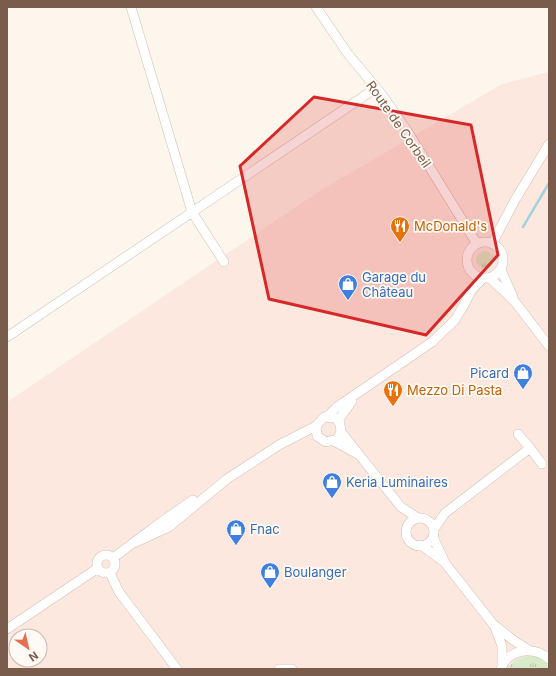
<svg xmlns="http://www.w3.org/2000/svg" width="556" height="676" viewBox="0 0 556 676" font-family="Inter,sans-serif">
  <style>
    .commercial { fill: #fde8e0; fill-rule: evenodd }
    .grass { fill: url(#grass-tufts) }
    .lines { fill: none; stroke-linecap: round; stroke-linejoin: round }
    .stream { stroke: #a5d3da; stroke-width: 2.5 }
    .minor-casing { stroke: #d1beb0; stroke-width: 10 }
    .minor { stroke: #fff; stroke-width: 9 }
    .marked { fill: #d62828; fill-opacity: 0.2; stroke: #d62828; stroke-width: 3; stroke-linejoin: round }
    .labels { text-anchor: middle; stroke-width: 3.5; stroke-linejoin: round; paint-order: stroke }
    .street-label { font-size: 13px; fill: #7a5c4d; stroke: #fffaf3 }
    .food-label { font-size: 13px; fill: #c56008; stroke: #fffaf3; text-anchor: start }
    .shop-label { font-size: 13px; fill: #366cbe; stroke: #fffaf3; text-anchor: start }
  </style>
  <defs>
    <pattern id="grass-tufts" width="24" height="20" patternUnits="userSpaceOnUse"><rect width="24" height="20" fill="#d8ecc9"/><path d="M3 7l-1-3M5 7V3M7 7l1-3M15 17l-1-3M17 17v-4M19 17l1-3" fill="none" stroke="#b4c2a5"/></pattern>
  </defs>
  <rect width="100%" height="100%" fill="#fdf6ec"/>
  <!-- commercial -->
  <path class="commercial" d="M 549,72 L 549,669 L 7,669 L 7,402 L 321,190 L 502,84 ZM 16,636 L 40,636 L 40,660 L 16,660 Z"/>
  <!-- grass -->
  <path class="grass" d="M476 260a9 9 0 1 1 18 0a9 9 0 1 1-18 0Z
    M 529,655 C 537,656 547,659 549,669 L 507,669 L 515,660 Z"/>
  <g class="lines">
    <!-- stream -->
    <path class="stream" d="M 523,227 L 549,183"/>
    <!-- minor casing -->
    <g class="minor-casing">
      <path id="minor" d="M 131,7 L 192,212 L 224,262
        M 316,7 L 348,54 L 383,96 L 406,129 L 477,244
        M467 260a18 18 0 1 1 36 0a18 18 0 1 1-36 0Z
        M 492,244 L 515,200 L 549,144
        M 501,270 L 513,297
        M 490,278 L 515,302 L 549,346
        M 7,337 L 376,88
        M 328,416 L 337,407 L 432,342 L 455,320 L 464,305 L 471,291 L 483,278
        M 338,421 L 352,401
        M 341,432 L 401,507 L 418,518
        M 518,434 L 530,448
        M 334,441 L 356,453
        M406 532a14 14 0 1 1 28 0a14 14 0 1 1-28 0Z
        M 434,529 L 445,513 L 530,448 L 542,464
        M 433,537 L 445,563 L 493,624 L 513,640 L 529,650
        M 134,543 L 169,527 L 227,479 L 279,445 L 316,426 L 324,417 L 335,418 L 340,424 L 341,432 L 337,439 L 326,442 L 317,436 L 316,426
        M 421,545 L 443,561
        M97 564a9 9 0 1 1 18 0a9 9 0 1 1-18 0Z
        M 113,558 L 161,522 L 193,500
        M 110,573 L 119,592 L 177,669
        M 495,627 L 502,646 L 502,666
        M 7,629 L 98,568
        M 279,669 L 292,669
        M 501,669 C 508,648 534,646 549,659"/>
    </g>
    <!-- minor -->
    <use href="#minor" class="minor"/>
  </g>
  <!-- marked area -->
  <path class="marked" d="M 314,97 L 471,125 L 498,255 L 426,335 L 269,299 L 240,166 Z"/>
  <!-- icons -->
  <defs>
    <g id="restaurant-pin" transform="scale(1)"><path d="M0 17L-7.5 6A9.5 9.5 0 1 1 7.5 6Z" fill="#e8710a" stroke="#fffaf3"/><path d="M-5-6h1v4h1v-4h1v4h1v-4h1v5L-1.5 .5V6h-2V.5L-5-1ZM5-6V6H3V1.5H1.5Q1.5-4 5-6Z" fill="#fff"/></g>
    <g id="shop-pin" transform="scale(1)"><path d="M0 17L-7.5 6A9.5 9.5 0 1 1 7.5 6Z" fill="#3f7fe0" stroke="#fffaf3"/><path d="M-5-2.5h2.3a2.7 3.5 0 0 1 5.4 0H5L5.5 6h-11ZM-1.5-2.5h3a1.5 2.3 0 0 0-3 0Z" fill="#fff"/></g>
  </defs>
  <g fill-rule="evenodd">
    <use href="#restaurant-pin" x="400" y="226"/>
    <use href="#shop-pin" x="348" y="284"/>
    <use href="#shop-pin" x="523" y="373"/>
    <use href="#restaurant-pin" x="393" y="390"/>
    <use href="#shop-pin" x="332" y="482"/>
    <use href="#shop-pin" x="236" y="529"/>
    <use href="#shop-pin" x="270" y="572"/>
  </g>
  <g class="labels">
    <!-- street labels -->
    <g class="street-label">
      <text transform="translate(399 124) rotate(55)" y="5">Route de Corbeil</text>
    </g>
    <!-- food labels -->
    <g class="food-label">
      <text x="414" y="231">McDonald's</text>
      <text x="407" y="395">Mezzo Di Pasta</text>
    </g>
    <!-- shop labels -->
    <g class="shop-label">
      <text x="362" y="282">Garage du<tspan x="362" dy="15">Château</tspan></text>
      <text x="509" y="378" text-anchor="end">Picard</text>
      <text x="346" y="487">Keria Luminaires</text>
      <text x="250" y="534">Fnac</text>
      <text x="284" y="577">Boulanger</text>
    </g>
  </g>
  <!-- border -->
  <rect width="556" height="676" fill="none" stroke="#7a5c4d" stroke-width="16"/>
  <!-- north arrow -->
  <g transform="translate(28 648) rotate(146)"><circle r="19" fill="#fffaf3" stroke="#cabbb1"/>
  <path d="M0-3L7 15L0 10L-7 15Z" fill="#e76f51"/>
  <text y="-6" font-size="11" font-weight="bold" text-anchor="middle" fill="#7a5c4d">N</text>
  </g>
</svg>
